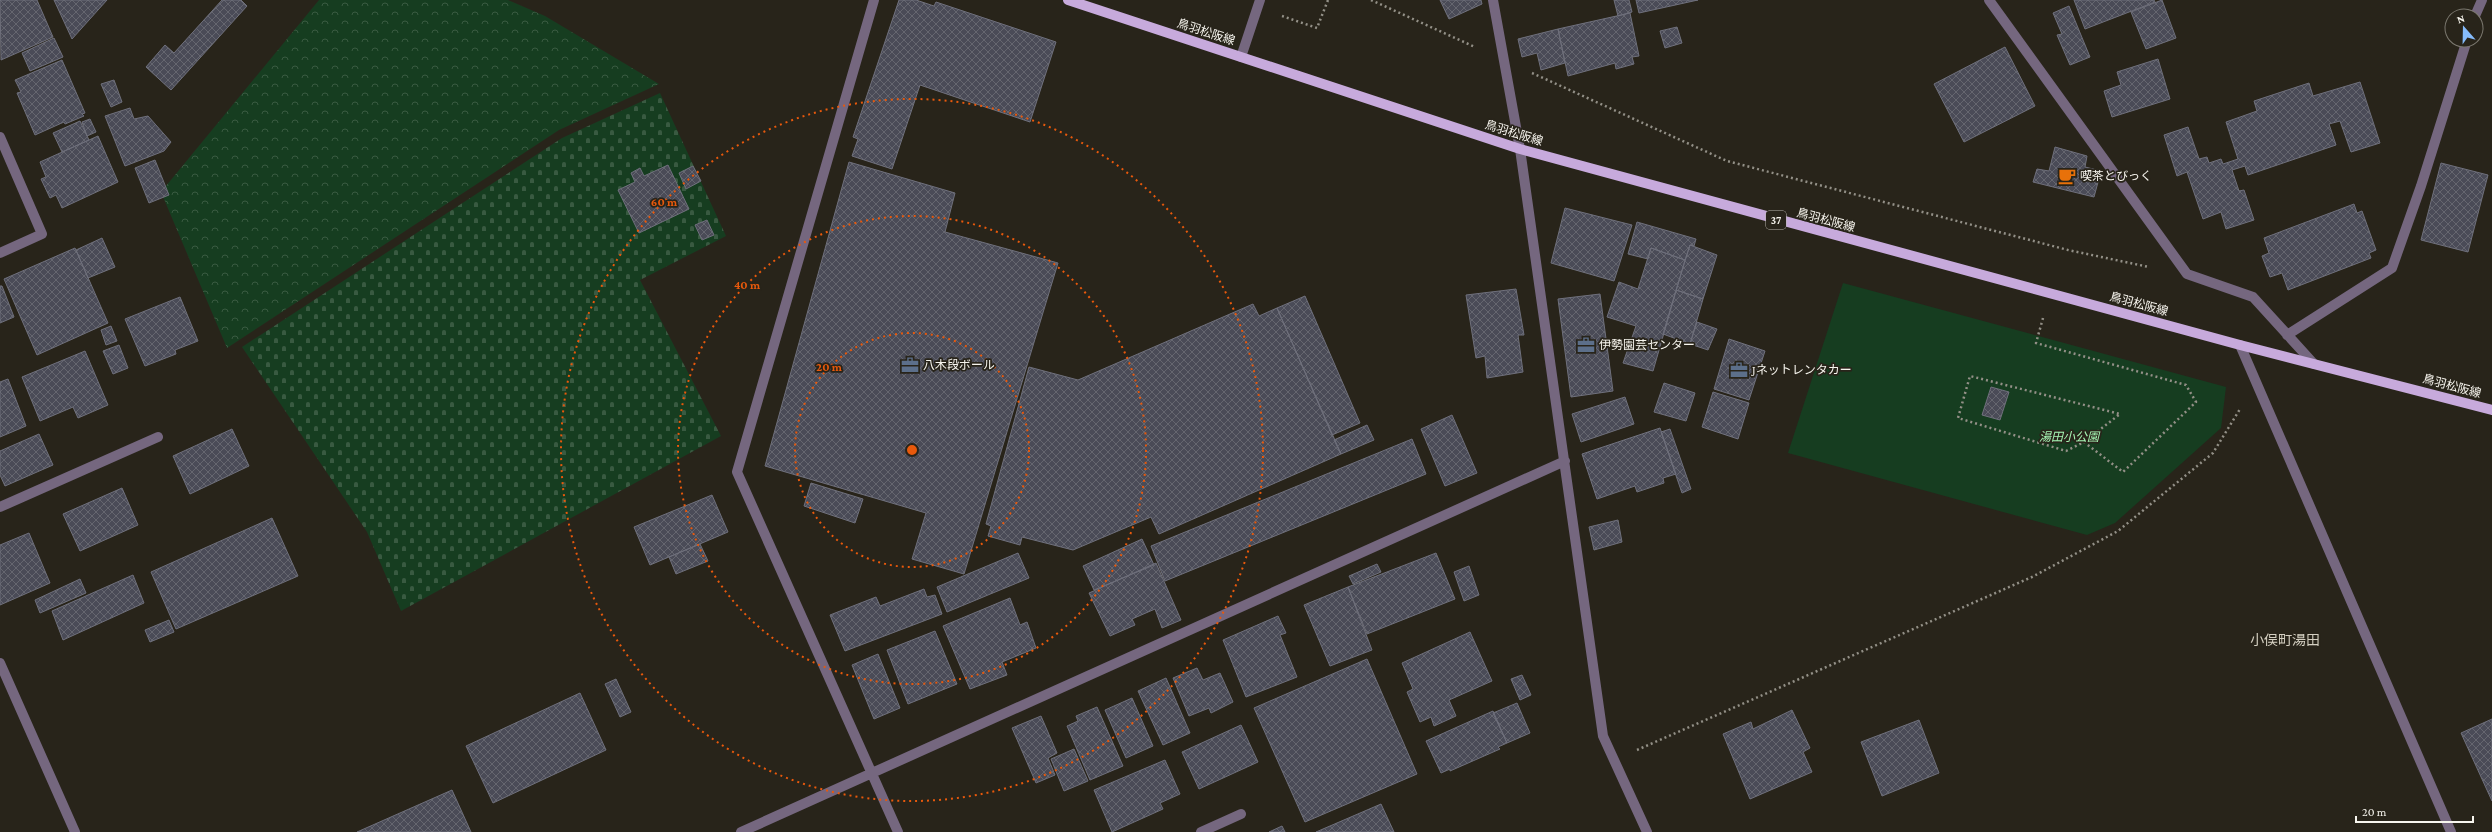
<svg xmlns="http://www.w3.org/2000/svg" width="2492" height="832" viewBox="0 0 2492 832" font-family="'Crimson Pro','Noto Sans JP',serif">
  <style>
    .forest { fill: url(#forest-crowns) }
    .cemetery { fill: url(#cemetery-stones) }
    .park { fill: #163d20 }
    .building { fill: url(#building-cross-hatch); stroke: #6f707c }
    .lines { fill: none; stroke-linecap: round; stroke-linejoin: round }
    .path { stroke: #939087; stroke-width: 2.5; stroke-dasharray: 2 3; stroke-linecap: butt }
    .minor { stroke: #75677f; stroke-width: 10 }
    .major { stroke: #c7aadc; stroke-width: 10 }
    .ring { fill: none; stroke: #e8590c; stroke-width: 2; stroke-dasharray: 2 4 }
    .labels { text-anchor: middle; stroke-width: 3.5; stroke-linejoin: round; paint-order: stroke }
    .shield { fill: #28241a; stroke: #b9b6ae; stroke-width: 1 }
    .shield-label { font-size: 11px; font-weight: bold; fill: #f7f5ee }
    .street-label { font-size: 12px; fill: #f7f5ee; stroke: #28241a }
    .poi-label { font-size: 12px; fill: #f7f5ee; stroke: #28241a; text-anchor: start }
    .park-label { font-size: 12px; font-style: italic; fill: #a6f7b5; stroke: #28241a }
    .quarter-label { font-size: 14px; fill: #d4cfc1; stroke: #28241a }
    .centre { fill: #e8590c; stroke: #28241a; stroke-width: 2 }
    .ring-label { font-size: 12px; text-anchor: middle; font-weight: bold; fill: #e8590c; stroke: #28241a; stroke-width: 3.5; stroke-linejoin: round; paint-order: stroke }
  </style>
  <defs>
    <pattern id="forest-crowns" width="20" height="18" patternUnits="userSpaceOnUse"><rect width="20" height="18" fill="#163d20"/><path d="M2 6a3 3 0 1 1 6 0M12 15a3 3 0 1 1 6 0" fill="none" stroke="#395a41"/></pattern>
    <pattern id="cemetery-stones" width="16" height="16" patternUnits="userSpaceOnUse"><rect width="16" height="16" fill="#163d20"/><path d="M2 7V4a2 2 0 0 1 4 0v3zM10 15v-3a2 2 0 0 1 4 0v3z" fill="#395a41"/></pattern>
    <pattern id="building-cross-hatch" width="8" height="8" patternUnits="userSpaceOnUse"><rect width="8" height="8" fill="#4a4b57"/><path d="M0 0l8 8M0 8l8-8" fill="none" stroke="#65666f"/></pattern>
  </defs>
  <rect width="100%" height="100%" fill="#28241a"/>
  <!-- forest -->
  <path class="forest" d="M 319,0 L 508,0 L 545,16 L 659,84 L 559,130 L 227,348 L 161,192 Z"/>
  <!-- cemetery -->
  <path class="cemetery" d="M 660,93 L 726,236 L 640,280 L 721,436 L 401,611 L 367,532 L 242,347 L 562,138 Z"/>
  <!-- park -->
  <path class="park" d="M 1843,283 L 2226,387 L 2221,428 L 2115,523 L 2087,535 L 1788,453 Z"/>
  <!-- building -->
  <path class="building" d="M 0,0 L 37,0 L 53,37 L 1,60 Z
    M 54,0 L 107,0 L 72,39 Z
    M 222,0 L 241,0 L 247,6 L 171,90 L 146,67 L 165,45 L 174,53 Z
    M 899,0 L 916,0 L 934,6 L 936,2 L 1056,42 L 1030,122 L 920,85 L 892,169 L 852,156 L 858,139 L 853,137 Z
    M 1440,0 L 1481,0 L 1482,4 L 1449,19 Z
    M 1614,0 L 1629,0 L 1632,12 L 1618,16 Z
    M 1636,0 L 1698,0 L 1639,13 Z
    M 2074,0 L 2154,0 L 2155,2 L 2085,29 Z
    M 2162,0 L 2176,38 L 2146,49 L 2131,12 Z
    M 2069,6 L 2090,57 L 2070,65 L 2057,35 L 2062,34 L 2053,13 Z
    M 1630,13 L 1639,56 L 1632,57 L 1634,64 L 1616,69 L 1615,63 L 1568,76 L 1558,29 Z
    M 1677,27 L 1682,43 L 1665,48 L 1660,31 Z
    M 1558,29 L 1565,63 L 1541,70 L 1537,53 L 1522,57 L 1518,39 Z
    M 54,38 L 63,57 L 30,71 L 22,53 Z
    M 2005,47 L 2035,106 L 1964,142 L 1934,84 Z
    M 2158,59 L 2170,99 L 2112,117 L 2104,91 L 2121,85 L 2117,72 Z
    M 62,60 L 85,113 L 82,114 L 84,116 L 65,124 L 64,122 L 35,135 L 17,93 L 21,92 L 15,80 Z
    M 114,80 L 122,102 L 111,107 L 101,84 Z
    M 2360,82 L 2380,143 L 2351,152 L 2340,121 L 2329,124 L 2336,145 L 2248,175 L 2245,166 L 2232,170 L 2239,191 L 2244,190 L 2254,220 L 2226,229 L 2221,212 L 2203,219 L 2187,172 L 2177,176 L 2164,135 L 2188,127 L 2199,159 L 2207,157 L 2209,163 L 2221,159 L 2223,164 L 2238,159 L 2226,122 L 2257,111 L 2254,101 L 2309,83 L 2313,96 Z
    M 130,108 L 134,119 L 148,116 L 171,142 L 164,151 L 125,166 L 105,116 Z
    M 90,119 L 96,132 L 87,136 L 82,122 Z
    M 80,121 L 89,140 L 62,152 L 53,133 Z
    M 98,136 L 118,182 L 62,208 L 56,195 L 50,198 L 41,179 L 46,177 L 40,162 Z
    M 2055,147 L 2087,156 L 2085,167 L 2101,171 L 2094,197 L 2033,182 L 2037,169 L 2049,171 Z
    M 155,160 L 169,195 L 149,203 L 135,168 Z
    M 849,162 L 955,193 L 945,232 L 1058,263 L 964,574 L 912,559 L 926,513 L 765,466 Z
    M 2441,163 L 2488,175 L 2468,252 L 2421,240 Z
    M 668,165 L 689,209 L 639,233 L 618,190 L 635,182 L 631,173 L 640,168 L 644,176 Z
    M 693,166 L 701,181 L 686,189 L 679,173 Z
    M 2354,204 L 2357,213 L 2362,211 L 2376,250 L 2369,253 L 2371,258 L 2288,290 L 2282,273 L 2270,277 L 2262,256 L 2269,253 L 2264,238 Z
    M 1565,208 L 1632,225 L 1614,281 L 1551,263 Z
    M 707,220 L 714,235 L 702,240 L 695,225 Z
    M 1637,222 L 1696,239 L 1694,246 L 1690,245 L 1685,260 L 1651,248 L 1648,259 L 1628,254 Z
    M 102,238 L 115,267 L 88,278 L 76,250 Z
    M 1690,245 L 1717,255 L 1703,299 L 1676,290 Z
    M 75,248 L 108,323 L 37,355 L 4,279 Z
    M 1651,248 L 1685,260 L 1653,371 L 1623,363 L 1636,326 L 1607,317 L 1619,282 L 1638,289 Z
    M 0,286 L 2,286 L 14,317 L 0,323 Z
    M 1516,289 L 1524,335 L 1518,335 L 1523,372 L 1487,378 L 1485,356 L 1476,358 L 1466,295 Z
    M 1676,290 L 1703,299 L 1690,344 L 1663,334 Z
    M 1600,294 L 1613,391 L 1571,397 L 1558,299 Z
    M 1305,296 L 1360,423 L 1332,435 L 1277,308 Z
    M 180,297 L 198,341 L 175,350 L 176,354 L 145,366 L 125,319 Z
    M 1253,304 L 1259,316 L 1277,308 L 1341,454 L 1159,534 L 1151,517 L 1073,550 L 1022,537 L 1020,545 L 988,536 L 991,526 L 986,524 L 1029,367 L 1078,380 Z
    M 1697,322 L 1717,329 L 1708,350 L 1690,344 Z
    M 111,326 L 117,341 L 106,345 L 101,330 Z
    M 1729,339 L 1765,351 L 1749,400 L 1714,389 Z
    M 119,345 L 128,368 L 113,374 L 103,351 Z
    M 85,351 L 108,405 L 78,418 L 73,407 L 40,421 L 22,377 Z
    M 8,379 L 26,426 L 0,437 L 0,382 Z
    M 1664,383 L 1695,393 L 1686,421 L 1654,412 Z
    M 1991,387 L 2009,392 L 2000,420 L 1982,415 Z
    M 1713,392 L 1749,403 L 1738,439 L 1702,427 Z
    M 1625,397 L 1634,424 L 1581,442 L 1572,414 Z
    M 1452,415 L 1477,473 L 1445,486 L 1421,429 Z
    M 1367,425 L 1374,440 L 1341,454 L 1334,440 Z
    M 1660,428 L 1676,474 L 1663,478 L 1664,483 L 1637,492 L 1635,486 L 1597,499 L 1582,454 Z
    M 232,429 L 249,466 L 190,494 L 173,456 Z
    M 1670,429 L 1691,489 L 1682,493 L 1661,432 Z
    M 39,434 L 53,465 L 5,486 L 0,475 L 0,451 Z
    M 1412,439 L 1426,474 L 1165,581 L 1151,546 Z
    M 811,483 L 863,499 L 855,523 L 804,506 Z
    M 122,488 L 138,525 L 80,551 L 63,514 Z
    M 712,495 L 728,532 L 650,565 L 634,527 Z
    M 272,518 L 298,576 L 176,629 L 151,572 Z
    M 1618,520 L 1622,542 L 1594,550 L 1589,527 Z
    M 29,533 L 50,583 L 0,605 L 0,545 Z
    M 1142,539 L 1154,565 L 1094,590 L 1083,566 Z
    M 700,544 L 708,561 L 676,574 L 669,557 Z
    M 1018,553 L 1029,578 L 947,612 L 937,587 Z
    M 1436,553 L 1455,599 L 1367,634 L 1348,587 Z
    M 1156,563 L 1181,620 L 1162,628 L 1155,609 L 1132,619 L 1135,625 L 1110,636 L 1089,593 Z
    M 1377,564 L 1381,572 L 1353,584 L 1349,576 Z
    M 1469,566 L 1479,595 L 1464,601 L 1454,572 Z
    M 133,575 L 144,603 L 63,640 L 52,611 Z
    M 80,579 L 86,593 L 40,613 L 35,600 Z
    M 1348,587 L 1372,650 L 1330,666 L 1304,605 Z
    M 924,589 L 927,597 L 935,595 L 942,614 L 845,651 L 830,615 L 876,597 L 880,606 Z
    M 1010,598 L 1020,625 L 1027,622 L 1036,648 L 1002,662 L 1007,675 L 970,689 L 943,626 Z
    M 1278,616 L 1286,633 L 1280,635 L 1297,677 L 1246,697 L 1223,640 Z
    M 169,620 L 174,632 L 150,642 L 145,630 Z
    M 935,631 L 957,684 L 908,704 L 887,650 Z
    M 1470,632 L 1492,681 L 1449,700 L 1456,716 L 1434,726 L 1431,717 L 1420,722 L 1407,692 L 1413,689 L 1402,663 Z
    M 878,654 L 900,708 L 874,719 L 852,665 Z
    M 1367,659 L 1417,774 L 1305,822 L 1254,708 Z
    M 1197,668 L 1203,680 L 1220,673 L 1233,702 L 1211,713 L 1209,708 L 1189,716 L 1173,678 Z
    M 1522,675 L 1531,695 L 1520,700 L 1511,679 Z
    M 1166,678 L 1190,733 L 1163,745 L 1138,691 Z
    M 616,679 L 631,712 L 620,717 L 605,684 Z
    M 580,693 L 606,750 L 493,803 L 466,746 Z
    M 1132,698 L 1153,746 L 1126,758 L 1105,710 Z
    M 1517,703 L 1530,733 L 1507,743 L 1493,713 Z
    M 1097,707 L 1123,766 L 1090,780 L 1067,726 L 1078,721 L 1076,716 Z
    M 1792,710 L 1810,748 L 1803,752 L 1812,772 L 1750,799 L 1723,734 L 1751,722 L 1753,729 Z
    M 1493,711 L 1507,743 L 1498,747 L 1500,749 L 1450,771 L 1450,769 L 1441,773 L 1426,741 Z
    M 1041,716 L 1057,753 L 1048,758 L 1055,775 L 1036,783 L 1012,728 Z
    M 2492,719 L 2492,801 L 2461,733 Z
    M 1919,720 L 1939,773 L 1882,796 L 1861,742 Z
    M 1241,725 L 1258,762 L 1199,789 L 1182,752 Z
    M 1074,749 L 1088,781 L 1064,791 L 1051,759 Z
    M 1165,760 L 1180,794 L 1160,803 L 1163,809 L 1112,832 L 1094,790 Z
    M 452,790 L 471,832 L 357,832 Z
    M 1381,804 L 1394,832 L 1316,832 Z
    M 1282,826 L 1285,832 L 1269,832 Z"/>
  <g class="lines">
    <!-- path -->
    <path class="path" d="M 1371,0 L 1475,47
      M 1282,16 L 1317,28 L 1328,0
      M 1532,73 L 1727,161 L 2068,250 L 2149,267
      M 2043,318 L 2036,343 L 2186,385 L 2196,402 L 2123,472 L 2084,442 L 2066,451 L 1958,418 L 1970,376 L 2120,414 L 2084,442
      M 1637,750 L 2032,577 L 2118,531 L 2213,453 L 2240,409"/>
    <!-- minor -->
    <path class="minor" d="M 874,0 L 737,472 L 898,832
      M 1493,0 L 1520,149 L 1603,736 L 1647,832
      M 1989,0 L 2187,274 L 2253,297 L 2314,364
      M 2475,16 L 2482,0
      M 1241,57 L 1260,0
      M 0,137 L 42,234 L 0,253
      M 2287,335 L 2392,268 L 2421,186 L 2467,40
      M 2240,345 L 2451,832
      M 0,507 L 158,437
      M 0,663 L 75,832
      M 741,832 L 1565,461
      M 1201,832 L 1241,814"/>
    <!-- major -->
    <path class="major" d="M 1068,0 L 1520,149 L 2240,345 L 2492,410"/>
  </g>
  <!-- distance rings -->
  <g class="ring">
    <circle cx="912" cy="450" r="117"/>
    <circle cx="912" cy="450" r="234"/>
    <circle cx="912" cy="450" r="351"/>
  </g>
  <!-- icons -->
  <defs>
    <g id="cafe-bare" transform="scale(1.38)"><path d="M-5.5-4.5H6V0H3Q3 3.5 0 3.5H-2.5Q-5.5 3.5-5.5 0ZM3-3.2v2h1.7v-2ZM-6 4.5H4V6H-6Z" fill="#e8710a" stroke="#28241a" stroke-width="2.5" paint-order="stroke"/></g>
    <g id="office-bare" transform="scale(1.38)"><path d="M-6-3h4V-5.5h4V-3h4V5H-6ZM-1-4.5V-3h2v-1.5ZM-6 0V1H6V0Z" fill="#5c6f8a" stroke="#28241a" stroke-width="2.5" paint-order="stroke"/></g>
  </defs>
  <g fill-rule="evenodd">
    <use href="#cafe-bare" x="2067" y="176"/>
    <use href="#office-bare" x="1586" y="345"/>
    <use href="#office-bare" x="910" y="365"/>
    <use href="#office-bare" x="1739" y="370"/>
  </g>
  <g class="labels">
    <!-- shield labels -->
    <rect class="shield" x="1766" y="211" width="20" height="18" rx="3"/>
    <g class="shield-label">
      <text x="1776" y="224">37</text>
    </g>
    <!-- street labels -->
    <g class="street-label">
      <text transform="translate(1206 32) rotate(18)" y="4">鳥羽松阪線</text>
      <text transform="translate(1514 133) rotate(17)" y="4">鳥羽松阪線</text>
      <text transform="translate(1826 220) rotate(15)" y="4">鳥羽松阪線</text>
      <text transform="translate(2139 304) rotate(15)" y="4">鳥羽松阪線</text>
      <text transform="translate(2452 386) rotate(15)" y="4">鳥羽松阪線</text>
    </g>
    <!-- poi labels -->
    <g class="poi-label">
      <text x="2080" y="180">喫茶とびっく</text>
      <text x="1599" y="349">伊勢園芸センター</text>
      <text x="923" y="369">八木段ボール</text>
      <text x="1752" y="374">Jネットレンタカー</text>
    </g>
    <!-- park labels -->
    <g class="park-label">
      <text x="2069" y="441">湯田小公園</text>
    </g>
    <!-- quarter labels -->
    <g class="quarter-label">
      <text x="2285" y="645">小俣町湯田</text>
    </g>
  </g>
  <circle cx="912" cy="450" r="6" class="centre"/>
  <g class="ring-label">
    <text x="664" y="206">60 m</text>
    <text x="747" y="289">40 m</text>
    <text x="829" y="371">20 m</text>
  </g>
  <!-- north arrow -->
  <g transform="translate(2464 28) rotate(340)"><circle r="19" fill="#28241a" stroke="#7b786f"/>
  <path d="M0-3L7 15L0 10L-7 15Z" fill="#85bbfb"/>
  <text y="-6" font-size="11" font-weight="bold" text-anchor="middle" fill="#f7f5ee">N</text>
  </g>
  <!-- scale -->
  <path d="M2356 816v6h117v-6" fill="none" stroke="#f7f5ee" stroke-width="2"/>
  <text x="2362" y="816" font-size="12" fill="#f7f5ee" stroke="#28241a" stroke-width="3" paint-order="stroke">20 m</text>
</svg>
